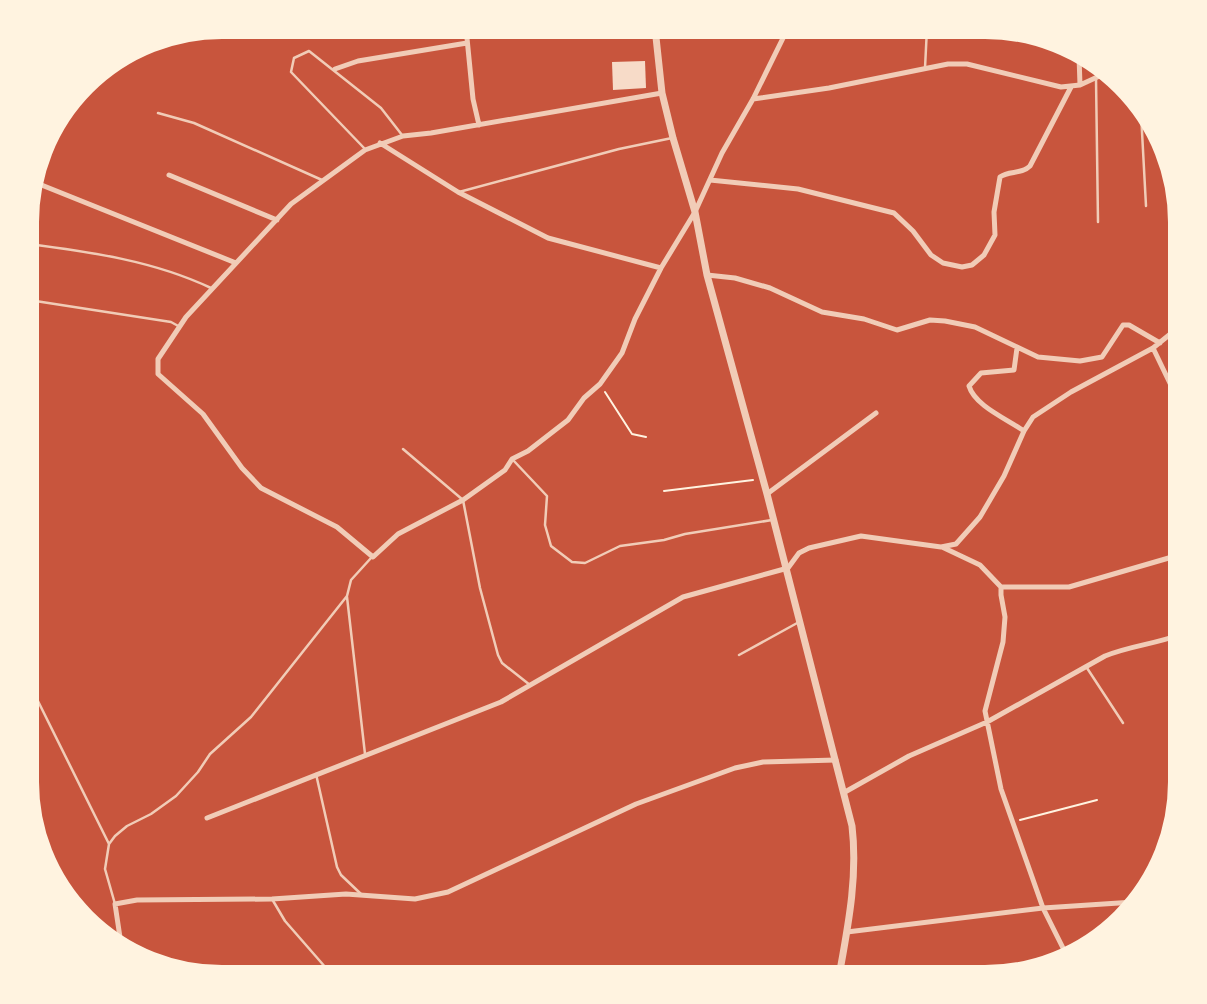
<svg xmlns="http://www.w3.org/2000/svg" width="1207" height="1004" viewBox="0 0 1207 1004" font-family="Figtree,sans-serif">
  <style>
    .building { fill: #f7dbc8 }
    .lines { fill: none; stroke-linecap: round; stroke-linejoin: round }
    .path { stroke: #fff3e0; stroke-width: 2 }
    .service { stroke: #f1ccb7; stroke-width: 2.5 }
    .minor { stroke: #f1ccb7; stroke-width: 5 }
    .tertiary { stroke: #f1ccb7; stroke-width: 7 }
    .rim { fill: none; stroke: #fff3e0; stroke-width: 6 }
  </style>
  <rect width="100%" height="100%" fill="#c8553d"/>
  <!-- building -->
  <path class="building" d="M 645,61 L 646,88 L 613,90 L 612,62 Z"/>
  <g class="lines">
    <!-- path -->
    <path class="path" d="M 605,392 L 632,434 L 646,437
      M 664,491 L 753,480
      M 1020,820 L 1097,800"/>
    <!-- service -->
    <path class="service" d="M 925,68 L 927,28
      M 1096,78 L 1098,222
      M 158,113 L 194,123 L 322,180
      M 1141,113 L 1146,206
      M 365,149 L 291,72 L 294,58 L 309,51 L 381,108 L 402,135
      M 459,192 L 619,149 L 672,138
      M 29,244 C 91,252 154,261 211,288
      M 29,300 L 171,322 L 180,327
      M 403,449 L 463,500 L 480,588 L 498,655 L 502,663 L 530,685
      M 513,460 L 547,496 L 545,525 L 551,546 L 572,562 L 585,563 L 620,546 L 664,540 L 685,534 L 772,520
      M 347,597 L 365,754
      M 739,655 L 799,622
      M 1087,668 L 1123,723
      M 28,681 L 109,844
      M 316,774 L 337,867 L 341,875 L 361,894
      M 272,899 L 285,921 L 333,976
      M 115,904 L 105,869 L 109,844 L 115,836 L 127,826 L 151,814 L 176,796 L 198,772 L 210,754 L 251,717 L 347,596 L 351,580 L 371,558"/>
    <!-- minor -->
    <path class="minor" d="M 466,28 L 473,99 L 479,125
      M 1079,56 L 1080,85
      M 335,69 L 358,61 L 467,43
      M 662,93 L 431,133 L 403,136 L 365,150 L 291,204 L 186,317 L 158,359 L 158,374 L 203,414 L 242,468 L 261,488 L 337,527 L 373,557 L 398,534 L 463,500 L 505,470 L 512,459 L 528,451 L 568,420 L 584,398 L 600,384 L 622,353 L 635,319 L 661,268 L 695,212 L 722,153 L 753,99 L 788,28
      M 753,99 L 829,88 L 948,64 L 967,64 L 1061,87 L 1080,85 L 1106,73
      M 380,143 L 458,192 L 548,238 L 661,268
      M 169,175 L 277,220
      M 710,180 L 798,189 L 894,213 L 913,231 L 931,255 L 943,263 L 962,267 L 972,265 L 984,255 L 995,235 L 994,212 L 1000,177 C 1009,170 1021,175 1030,166 L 1071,87
      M 34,182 L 236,263
      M 707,275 L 735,278 L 770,288 L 822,312 L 864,319 L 897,330 L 930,320 L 945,321 L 975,327 L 1038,357 L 1080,361 L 1102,357 L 1123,325 L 1129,325 L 1160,343
      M 1017,348 L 1014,370 L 981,373 L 969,386 C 975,406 1007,419 1024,431
      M 1153,348 L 1179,402
      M 767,494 L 876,413
      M 942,547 L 980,565 L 1001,587 L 1069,587 L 1179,555
      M 1001,587 L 1001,595 L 1005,617 L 1003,642 L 985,711 L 1001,789 L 1043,908 L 1134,902
      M 845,792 L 909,756 L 987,722 L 1105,656 C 1129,646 1155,644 1179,635
      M 207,818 L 501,702 L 683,597 L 788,568 L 799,553 L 809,548 L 861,536 L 941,547 L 956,544 L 980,517 L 1004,476 L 1024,431 L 1033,417 L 1071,392 L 1153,348 L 1179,327
      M 847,932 L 1043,908 L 1067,956
      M 121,944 L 115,904 L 137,900 L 272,899 L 346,894 L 415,899 L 448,892 L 636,804 L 735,768 L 763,762 L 836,760"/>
    <!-- tertiary -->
    <path class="tertiary" d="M 655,28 L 662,93 L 673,138 L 695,212 L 707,275 L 767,494 L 852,826 C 858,877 848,926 839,976"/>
  </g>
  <!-- crop -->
  <path d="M0 0H1207V1004H0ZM222 36H985A186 186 0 0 1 1171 222V782A186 186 0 0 1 985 968H222A186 186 0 0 1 36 782V222A186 186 0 0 1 222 36Z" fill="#fff3e0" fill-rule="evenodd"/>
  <path class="rim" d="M222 36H985A186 186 0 0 1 1171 222V782A186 186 0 0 1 985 968H222A186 186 0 0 1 36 782V222A186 186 0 0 1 222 36Z"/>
</svg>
